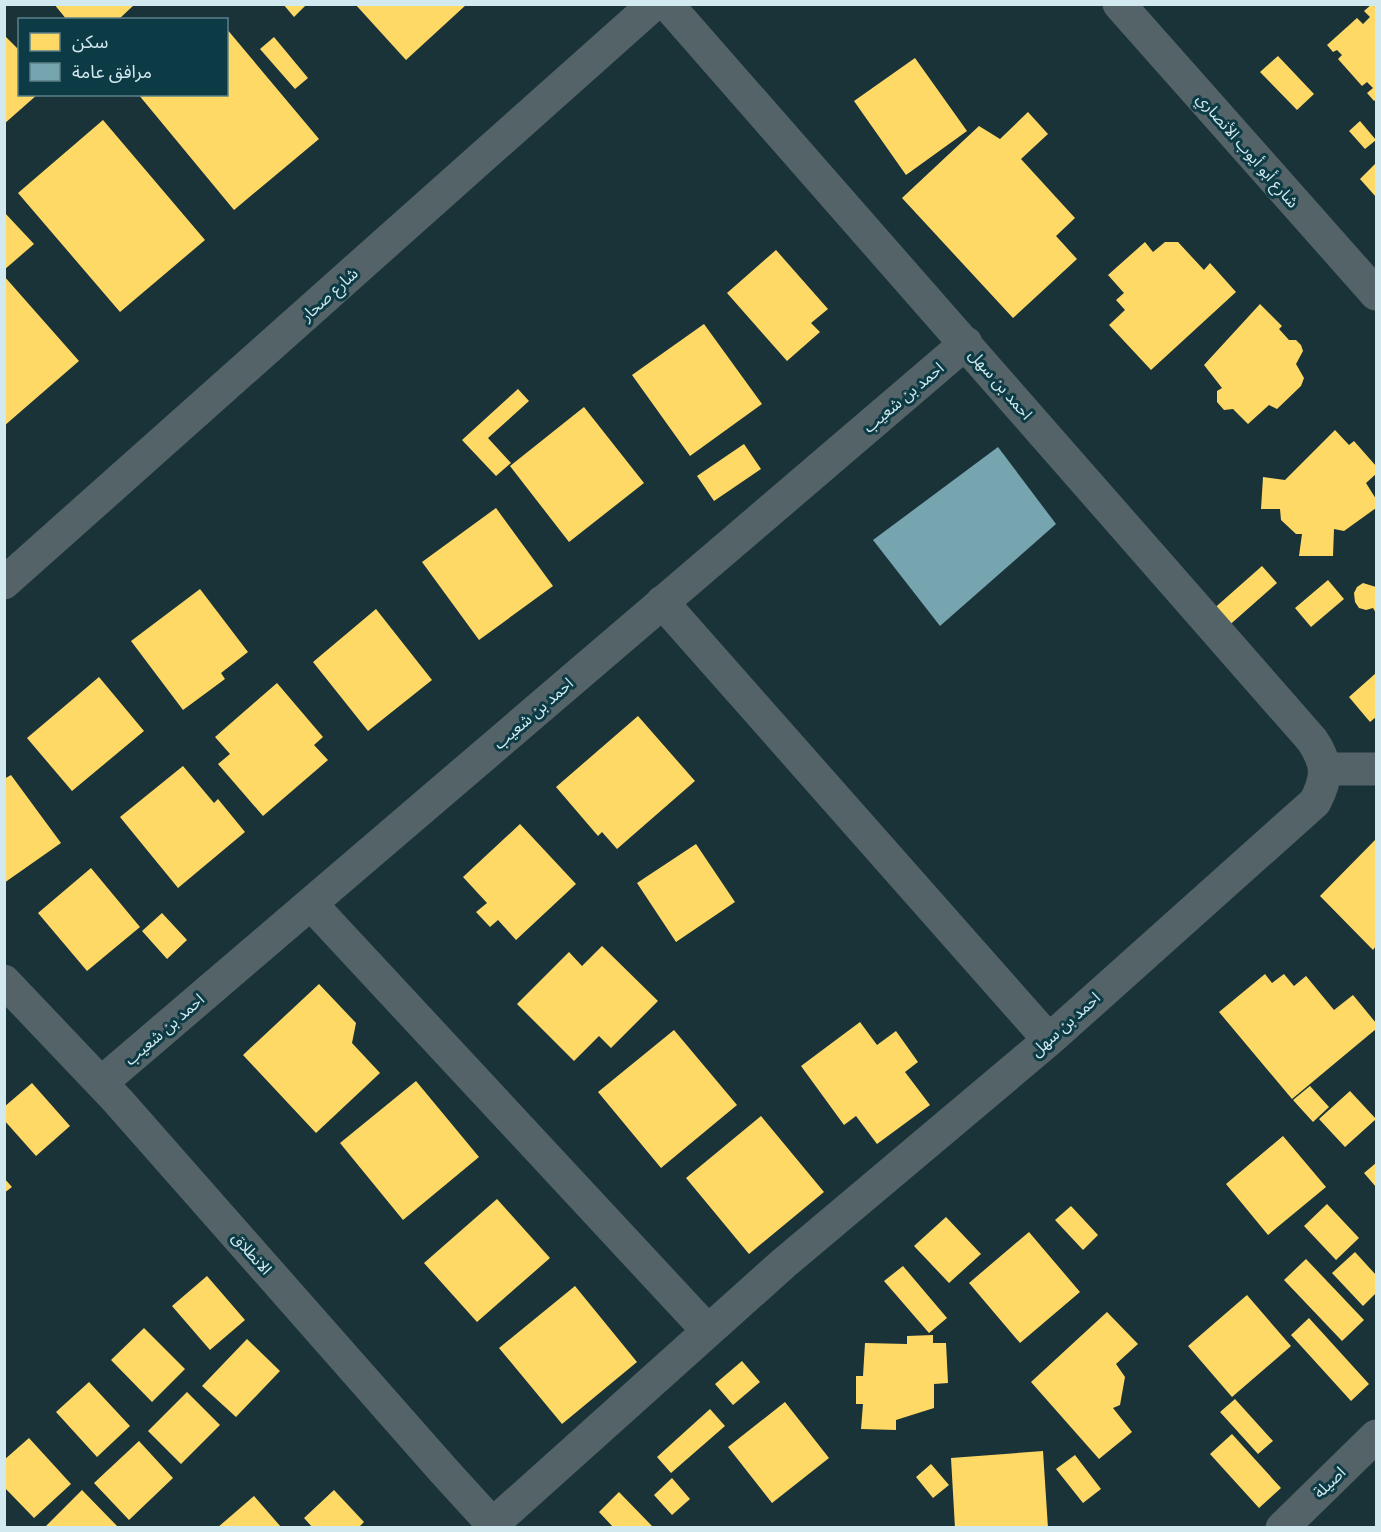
<svg xmlns="http://www.w3.org/2000/svg" width="1381" height="1532" viewBox="0 0 1381 1532" font-family="'Public Sans','Noto Sans Arabic',sans-serif">
  <style>
    .homes { fill: #ffd966 }
    .public { fill: #76a5af }
    .lines { fill: none; stroke-linecap: round; stroke-linejoin: round }
    .minor { stroke: #536367; stroke-width: 33 }
    .labels { text-anchor: middle; stroke-width: 6; stroke-linejoin: round; paint-order: stroke }
    .street-label { font-size: 16px; fill: #d2e9ef; stroke: #0d3b45 }
  </style>
  <rect width="100%" height="100%" fill="#1a3338"/>
  <!-- homes -->
  <path class="homes" d="M 54,4 L 135,4 L 118,20 L 67,20 Z
    M 283,4 L 307,4 L 294,17 Z
    M 355,4 L 467,4 L 406,60 Z
    M 1372,4 L 1376,4 L 1376,99 L 1374,101 L 1367,93 L 1373,88 L 1367,82 L 1362,86 L 1338,59 L 1342,55 L 1337,50 L 1333,52 L 1327,45 L 1357,18 L 1363,24 L 1370,17 L 1364,11 Z
    M 226,28 L 319,139 L 234,210 L 138,94 L 226,94 Z
    M 4,35 L 20,51 L 20,94 L 38,94 L 4,124 Z
    M 274,37 L 308,78 L 295,89 L 260,49 Z
    M 1278,56 L 1314,94 L 1297,110 L 1260,72 Z
    M 915,58 L 967,131 L 906,175 L 854,101 Z
    M 1028,112 L 1048,134 L 1021,159 L 1075,218 L 1056,236 L 1077,259 L 1013,318 L 902,198 L 979,126 L 1000,139 Z
    M 103,120 L 205,240 L 120,312 L 18,193 Z
    M 1360,121 L 1376,140 L 1365,149 L 1349,131 Z
    M 1376,163 L 1376,197 L 1360,179 Z
    M 4,212 L 34,244 L 4,270 Z
    M 1145,242 L 1153,252 L 1165,242 L 1178,242 L 1204,270 L 1210,263 L 1236,292 L 1151,370 L 1109,325 L 1125,310 L 1116,300 L 1124,293 L 1108,275 Z
    M 776,250 L 828,309 L 811,323 L 820,332 L 787,361 L 727,293 Z
    M 4,276 L 79,361 L 4,426 Z
    M 1260,304 L 1282,326 L 1279,329 L 1289,340 L 1296,340 L 1301,345 L 1303,351 L 1296,364 L 1304,378 L 1301,386 L 1277,409 L 1269,405 L 1248,424 L 1233,409 L 1224,410 L 1217,402 L 1217,391 L 1222,388 L 1204,365 Z
    M 704,324 L 762,404 L 690,456 L 632,375 Z
    M 518,389 L 529,401 L 488,438 L 511,463 L 496,476 L 462,440 Z
    M 584,407 L 644,483 L 569,542 L 510,466 Z
    M 1335,430 L 1349,445 L 1354,441 L 1376,466 L 1376,474 L 1366,483 L 1376,499 L 1376,508 L 1344,531 L 1334,529 L 1333,556 L 1299,556 L 1302,534 L 1296,534 L 1281,520 L 1280,509 L 1261,509 L 1263,477 L 1285,480 Z
    M 744,444 L 761,469 L 714,501 L 697,476 Z
    M 496,508 L 553,586 L 479,640 L 422,562 Z
    M 1262,566 L 1277,583 L 1225,629 L 1210,612 Z
    M 1328,580 L 1344,599 L 1311,627 L 1295,608 Z
    M 1363,583 L 1376,587 L 1376,613 L 1373,608 L 1366,610 L 1359,608 L 1355,602 L 1354,593 L 1357,587 Z
    M 200,589 L 248,652 L 221,673 L 225,679 L 183,710 L 131,641 Z
    M 376,609 L 432,680 L 368,731 L 313,662 Z
    M 1376,673 L 1376,717 L 1370,722 L 1349,697 Z
    M 99,677 L 144,731 L 72,791 L 27,738 Z
    M 277,683 L 323,737 L 314,745 L 328,760 L 263,816 L 218,764 L 230,754 L 215,737 Z
    M 638,716 L 695,781 L 617,849 L 602,832 L 598,836 L 556,787 Z
    M 183,766 L 214,803 L 218,799 L 245,832 L 178,888 L 120,817 Z
    M 11,775 L 61,843 L 4,883 L 4,779 Z
    M 520,824 L 576,884 L 516,940 L 498,920 L 490,927 L 476,912 L 487,903 L 463,877 Z
    M 1376,839 L 1376,946 L 1373,950 L 1320,896 Z
    M 696,844 L 735,902 L 676,942 L 637,883 Z
    M 91,868 L 140,927 L 87,971 L 38,913 Z
    M 162,913 L 187,940 L 167,959 L 142,931 Z
    M 602,946 L 658,1001 L 611,1048 L 599,1036 L 574,1061 L 517,1004 L 569,952 L 582,966 Z
    M 1265,974 L 1272,983 L 1284,974 L 1294,986 L 1306,976 L 1334,1010 L 1353,995 L 1376,1023 L 1376,1029 L 1292,1099 L 1219,1012 Z
    M 319,984 L 356,1023 L 352,1043 L 380,1073 L 316,1133 L 243,1055 Z
    M 860,1022 L 877,1045 L 896,1031 L 918,1062 L 905,1072 L 930,1105 L 877,1144 L 856,1116 L 844,1125 L 801,1066 Z
    M 674,1030 L 737,1105 L 661,1168 L 598,1092 Z
    M 416,1081 L 479,1157 L 403,1220 L 340,1143 Z
    M 32,1083 L 70,1126 L 36,1156 L 4,1120 L 4,1107 Z
    M 1310,1086 L 1329,1107 L 1313,1122 L 1293,1100 Z
    M 1350,1091 L 1376,1119 L 1345,1147 L 1319,1119 Z
    M 761,1116 L 824,1192 L 749,1254 L 686,1178 Z
    M 1283,1136 L 1326,1187 L 1268,1235 L 1226,1184 Z
    M 1376,1163 L 1376,1187 L 1364,1173 Z
    M 4,1178 L 12,1187 L 4,1193 Z
    M 497,1199 L 550,1258 L 477,1322 L 424,1263 Z
    M 1327,1204 L 1359,1238 L 1336,1260 L 1304,1226 Z
    M 1071,1206 L 1098,1235 L 1083,1250 L 1055,1220 Z
    M 946,1217 L 981,1254 L 949,1283 L 914,1246 Z
    M 1029,1232 L 1080,1292 L 1020,1343 L 969,1283 Z
    M 1355,1252 L 1376,1275 L 1376,1293 L 1363,1306 L 1332,1273 Z
    M 1306,1259 L 1364,1320 L 1342,1341 L 1284,1280 Z
    M 903,1266 L 947,1318 L 929,1333 L 884,1281 Z
    M 207,1276 L 245,1320 L 210,1350 L 172,1306 Z
    M 575,1286 L 637,1362 L 562,1424 L 499,1348 Z
    M 1247,1295 L 1291,1346 L 1232,1397 L 1188,1346 Z
    M 1107,1312 L 1138,1344 L 1116,1364 L 1125,1377 L 1120,1405 L 1113,1408 L 1132,1432 L 1099,1459 L 1031,1382 Z
    M 1309,1318 L 1369,1384 L 1351,1401 L 1291,1335 Z
    M 144,1328 L 185,1369 L 152,1402 L 111,1360 Z
    M 933,1335 L 933,1343 L 946,1343 L 948,1383 L 934,1384 L 934,1408 L 896,1420 L 896,1430 L 861,1429 L 863,1404 L 856,1404 L 856,1376 L 863,1376 L 865,1343 L 907,1344 L 907,1336 Z
    M 247,1339 L 280,1371 L 236,1417 L 202,1386 Z
    M 742,1361 L 760,1382 L 733,1405 L 715,1384 Z
    M 89,1382 L 130,1426 L 97,1457 L 56,1412 Z
    M 187,1392 L 220,1425 L 181,1464 L 148,1431 Z
    M 1235,1399 L 1273,1441 L 1258,1454 L 1220,1412 Z
    M 785,1402 L 829,1458 L 772,1503 L 728,1447 Z
    M 710,1409 L 725,1426 L 671,1473 L 657,1457 Z
    M 1232,1434 L 1281,1488 L 1259,1508 L 1210,1454 Z
    M 29,1438 L 71,1484 L 34,1518 L 4,1487 L 4,1460 Z
    M 139,1441 L 173,1478 L 129,1520 L 94,1483 Z
    M 1043,1451 L 1048,1528 L 955,1528 L 951,1458 Z
    M 1075,1455 L 1101,1489 L 1083,1503 L 1056,1469 Z
    M 931,1464 L 949,1485 L 933,1498 L 916,1477 Z
    M 672,1478 L 690,1499 L 672,1515 L 654,1495 Z
    M 82,1490 L 119,1528 L 44,1528 Z
    M 334,1490 L 364,1522 L 358,1528 L 313,1528 L 304,1518 Z
    M 619,1492 L 652,1526 L 650,1528 L 614,1528 L 599,1512 Z
    M 254,1496 L 281,1527 L 217,1528 Z"/>
  <!-- public -->
  <path class="public" d="M 998,447 L 1056,524 L 940,626 L 873,540 Z"/>
  <g class="lines">
    <!-- minor -->
    <path class="minor" d="M 1119,4 L 1376,294
      M 4,583 L 654,4
      M 662,602 L 1049,1040
      M 1325,769 L 1376,769
      M 311,904 L 708,1331
      M 4,981 L 118,1101 L 444,1471 L 496,1528
      M 101,1083 L 966,343
      M 493,1524 L 784,1263 L 1049,1040 L 1315,802 C 1328,777 1328,764 1312,740 L 667,4
      M 1282,1528 L 1376,1436"/>
  </g>
  <g class="labels">
    <!-- street labels -->
    <g class="street-label">
      <text transform="translate(1248 150) rotate(49)" y="6">شارع أبو أيوب الأنصاري</text>
      <text transform="translate(329 294) rotate(-42)" y="6">شارع صحار</text>
      <text transform="translate(1001 384) rotate(49)" y="6">احمد بن سهل</text>
      <text transform="translate(903 397) rotate(-40)" y="6">احمد بن شعيب</text>
      <text transform="translate(533 713) rotate(-41)" y="6">احمد بن شعيب</text>
      <text transform="translate(1065 1024) rotate(-42)" y="6">احمد بن سهل</text>
      <text transform="translate(164 1029) rotate(-41)" y="6">احمد بن شعيب</text>
      <text transform="translate(252 1253) rotate(48)" y="6">الانطلاق</text>
      <text transform="translate(1329 1482) rotate(-44)" y="6">اصيلة</text>
    </g>
  </g>
  <!-- border -->
  <rect width="1381" height="1532" fill="none" stroke="#d2e9ef" stroke-width="12"/>
  <!-- legend -->
  <rect x="18" y="18" width="210" height="78" fill="#0d3b45" stroke="#5c8189" stroke-width="1.5"/>
  <rect x="30" y="33" width="30" height="18" fill="#ffd966" stroke="#5c8189" stroke-width="1.5"/>
  <text x="72" y="48" font-size="18" fill="#d2e9ef">سكن</text>
  <rect x="30" y="63" width="30" height="18" fill="#76a5af" stroke="#5c8189" stroke-width="1.5"/>
  <text x="72" y="78" font-size="18" fill="#d2e9ef">مرافق عامة</text>
</svg>
